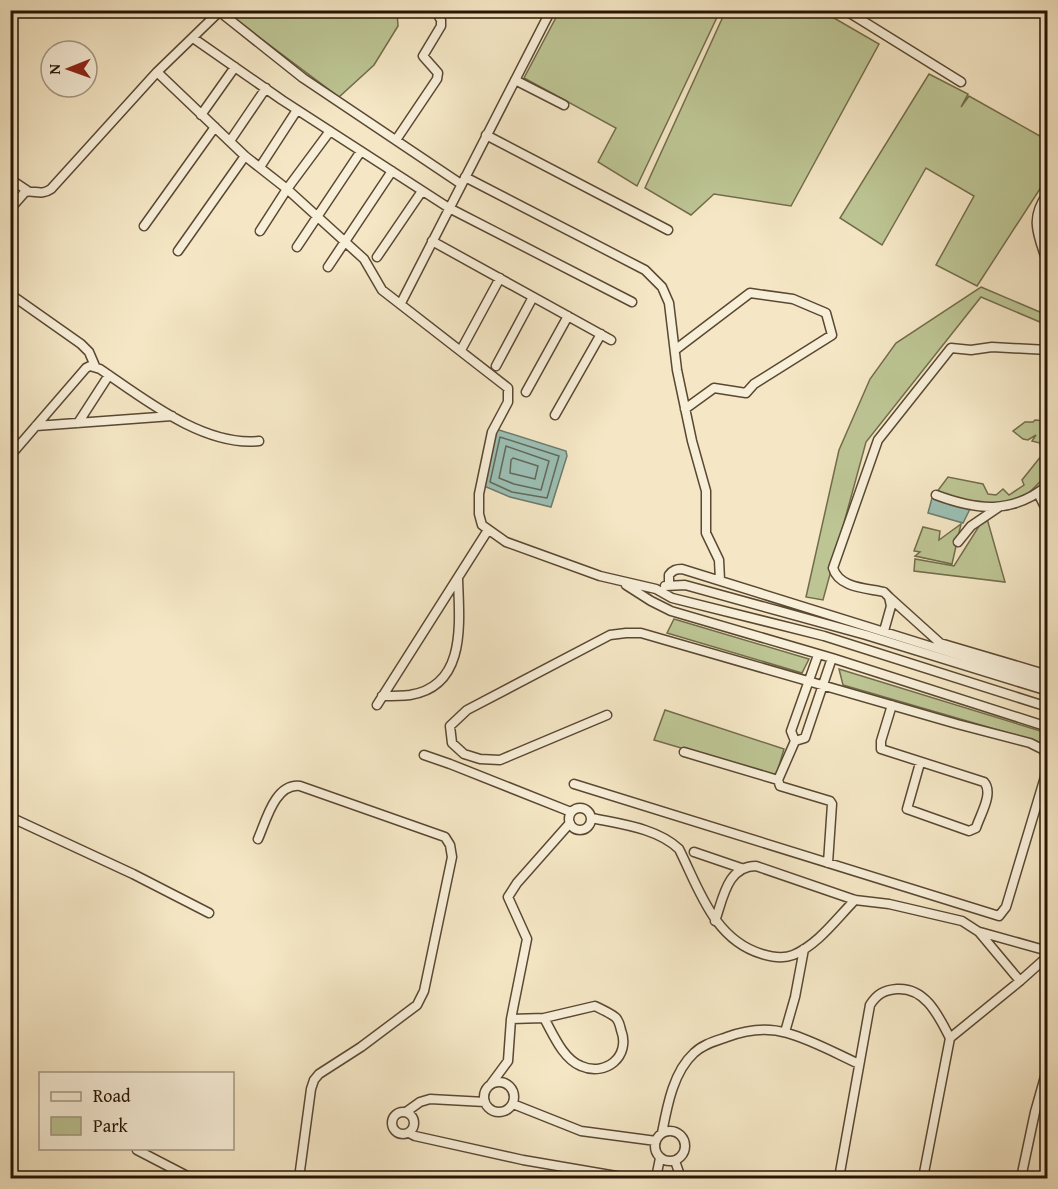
<svg xmlns="http://www.w3.org/2000/svg" width="1058" height="1189" viewBox="0 0 1058 1189" font-family="'Gentium Book Plus',serif">
  <style>
    .green { fill: #bdc594; stroke: #726c4b; stroke-width: 1.5 }
    .water { fill: #9cc0b5; stroke: #6d7b6d; stroke-width: 1.5 }
    .lines { fill: none; stroke-linecap: round; stroke-linejoin: round }
    .shore { stroke: #626a5c; stroke-width: 1.5 }
    .minor-casing { stroke: #5a4833; stroke-width: 11 }
    .minor { stroke: #f8efd9; stroke-width: 8 }
  </style>
  <rect width="100%" height="100%" fill="#f5e7c5"/>
  <filter id="stains"><feTurbulence type="fractalNoise" baseFrequency=".00333" numOctaves="4"/><feColorMatrix values="0 0 0 0 .2 0 0 0 0 .09 0 0 0 0 .02 0 0 0 .5 -.17"/></filter>
  <radialGradient id="worn" r=".72"><stop offset=".6" stop-color="#630" stop-opacity="0"/><stop offset="1" stop-color="#630" stop-opacity=".3"/></radialGradient>
  <!-- green -->
  <path class="green" d="M 231,10 L 397,11 L 398,26 L 374,65 L 339,97 L 228,14 Z
    M 560,10 L 720,11 L 637,186 L 598,162 L 616,128 L 524,78 Z
    M 726,10 L 822,11 L 879,44 L 791,206 L 714,194 L 691,215 L 645,188 Z
    M 929,74 L 968,94 L 961,107 L 969,96 L 1047,140 L 1047,178 L 977,286 L 936,265 L 974,196 L 926,168 L 882,245 L 840,218 Z
    M 981,287 L 1047,315 L 1047,325 L 981,297 L 866,442 L 823,600 L 806,597 L 839,450 L 870,379 L 896,343 Z
    M 1035,420 L 1047,421 L 1047,475 C 1039,482 1029,495 1019,500 C 995,512 961,499 936,493 L 948,477 L 983,484 L 988,494 L 996,495 L 1003,489 L 1009,495 L 1024,485 L 1022,480 L 1042,455 L 1040,443 L 1032,441 L 1036,435 L 1028,440 L 1023,439 L 1013,431 L 1025,422 L 1033,422 Z
    M 986,515 L 1005,582 L 914,571 L 915,559 L 954,566 Z
    M 961,524 L 952,564 L 915,556 L 920,552 L 914,551 L 923,527 L 940,531 L 939,540 Z
    M 674,619 L 809,659 L 802,673 L 667,633 Z
    M 839,669 L 1047,733 L 1047,748 L 1036,741 L 843,685 Z
    M 665,710 L 784,749 L 776,776 L 654,740 Z"/>
  <!-- water -->
  <path class="water" d="M 499,430 L 566,451 L 567,456 L 551,507 L 510,497 L 484,486 L 494,432 Z
    M 932,498 L 970,509 L 963,523 L 928,513 Z"/>
  <g class="lines">
    <!-- shore -->
    <path class="shore" d="M 500,437 L 559,456 L 547,498 L 512,492 L 490,482 Z
      M 506,446 L 549,461 L 541,490 L 514,484 L 499,478 Z
      M 513,458 L 538,466 L 535,479 L 510,473 L 511,460 Z"/>
    <!-- minor casing -->
    <g class="minor-casing">
      <path id="minor" d="M 845,10 L 961,82
        M 220,12 L 303,78 L 461,184
        M 193,38 L 282,100 L 449,208 L 632,302
        M 157,72 L 245,156 L 287,189 L 364,259 L 382,290 L 508,388 L 508,402 L 492,432 L 479,494 L 479,514 L 482,525 L 506,542 L 600,576 L 656,589 L 672,598 L 824,636 L 1048,707
        M 515,80 L 564,105
        M 201,115 L 235,67
        M 486,135 L 668,230
        M 396,140 L 437,79 L 438,73 L 423,56 L 441,26 L 441,20 L 435,10
        M 230,141 L 266,88
        M 260,167 L 297,110
        M 465,177 L 645,270 L 662,287 L 669,303 L 677,370 L 692,441 L 706,491 L 706,533 L 719,560 L 720,580
        M 10,179 L 28,191
        M 1048,193 C 1028,220 1039,236 1048,265
        M 10,209 L 25,192 C 35,190 41,196 51,189 L 157,72 L 221,10
        M 144,226 L 215,127
        M 260,231 L 287,189 L 330,131
        M 432,241 L 611,340
        M 297,247 L 361,151
        M 178,251 L 245,156
        M 377,257 L 422,191
        M 328,267 L 392,171
        M 10,294 L 81,344 L 89,352 L 95,366
        M 401,303 L 551,10
        M 461,350 L 500,278
        M 675,350 L 750,293 L 793,299 L 826,313 L 832,335 L 754,384 L 746,393 L 714,388 L 685,409
        M 496,366 L 533,297
        M 526,392 L 568,316
        M 555,415 L 601,334
        M 78,423 L 109,375
        M 36,426 L 172,416
        M 10,456 L 86,368 L 90,366 L 100,369 C 144,399 204,447 259,441
        M 1038,493 L 1048,513
        M 936,495 C 976,510 1012,515 1048,485
        M 958,542 L 971,526 L 999,507
        M 626,585 L 651,601 L 671,611 L 832,658 L 1048,727
        M 669,585 L 669,575 C 673,570 676,569 682,569 L 1048,683
        M 665,586 L 685,585 L 866,635 L 1048,691
        M 889,597 L 940,643 L 1048,675
        M 884,631 L 891,606 L 889,597 L 884,592 C 866,588 839,588 833,568 L 878,440 L 951,348 L 971,350 L 992,347 L 1048,350
        M 818,655 L 791,731 L 795,741 L 778,780 L 780,786 L 830,801 L 832,804 L 828,863
        M 382,696 C 391,696 401,696 410,695 C 468,686 459,620 458,578
        M 377,705 L 488,530
        M 892,705 L 881,741 L 881,749 L 984,782 C 994,793 980,815 976,828 L 969,831 L 907,809 L 920,763
        M 795,741 L 805,738 L 832,658
        M 684,752 L 778,780
        M 424,755 L 450,764 L 571,812
        M 574,784 L 999,916 L 1006,907 L 1045,777 L 1047,760 L 1044,750 L 1030,743 L 957,724 L 641,633 L 626,633 L 610,635 L 467,710 L 450,726 L 452,743 L 464,754 L 480,759 L 500,760 L 607,715
        M569 819a11 11 0 1 1 22 0a11 11 0 1 1-22 0Z
        M 10,817 L 133,874 L 209,913
        M 592,818 C 620,824 657,828 679,849 C 699,889 714,940 762,954 C 772,957 783,959 793,955 C 818,945 837,918 855,900
        M 258,839 C 266,821 275,783 300,786 L 445,837 L 450,845 L 452,857 L 424,991 L 417,1005 L 361,1047 L 319,1074 L 314,1080 L 311,1089 L 299,1178
        M 694,852 L 741,868
        M 715,921 C 723,899 727,866 756,866 L 855,900 L 889,904 L 962,921 L 979,932 L 1020,981
        M 980,932 L 1048,951
        M 511,1019 L 544,1018 L 595,1006 C 601,1009 610,1013 615,1017 C 619,1020 620,1026 621,1030 C 631,1056 606,1077 581,1066 C 563,1059 553,1034 544,1018
        M 785,1032 L 795,997 L 804,949
        M484 1097a15 15 0 1 1 30 0a15 15 0 1 1-30 0Z
        M 491,1084 L 508,1061 L 511,1019 L 527,939 L 508,897 L 517,883 L 570,823
        M 513,1104 L 581,1131 L 656,1141
        M 406,1112 L 420,1102 L 430,1099 L 485,1102
        M392 1123a11 11 0 1 1 22 0a11 11 0 1 1-22 0Z
        M655 1146a15 15 0 1 1 30 0a15 15 0 1 1-30 0Z
        M 409,1133 L 415,1136 L 523,1160 L 628,1178
        M 662,1133 C 667,1107 673,1072 694,1053 C 703,1044 716,1041 727,1037 C 746,1030 767,1027 787,1033 C 812,1040 835,1053 859,1064
        M 137,1150 L 191,1178
        M 675,1161 L 681,1178
        M 656,1178 L 660,1158
        M 839,1178 L 870,1005 C 877,994 884,990 897,989 C 926,987 939,1017 950,1038
        M 923,1178 L 950,1038 L 1020,981 L 1048,956
        M 1021,1178 L 1035,1112 L 1048,1066"/>
    </g>
    <!-- minor -->
    <use href="#minor" class="minor"/>
  </g>
  <!-- margin -->
  <rect width="1058" height="1189" fill="none" stroke="#f5e7c5" stroke-width="36"/>
  <rect x="12" y="12" width="1034" height="1165" fill="none" stroke="#271302" stroke-width="3"/>
  <rect x="18" y="18" width="1022" height="1153" fill="none" stroke="#271302" stroke-width="1.5"/>
  <!-- legend -->
  <rect x="39" y="1072" width="195" height="78" fill="#f8efd9" stroke="#a49783" stroke-width="1.5"/>
  <rect x="51" y="1092" width="30" height="9" fill="#f8efd9" stroke="#a49783" stroke-width="1.5"/>
  <text x="93" y="1102" font-size="18" fill="#271302">Road</text>
  <rect x="51" y="1117" width="30" height="18" fill="#bdc594" stroke="#a49783" stroke-width="1.5"/>
  <text x="93" y="1132" font-size="18" fill="#271302">Park</text>
  <!-- north arrow -->
  <g transform="translate(69 69) rotate(269)"><circle r="28" fill="#f8efd9" stroke="#a49783" stroke-width="1.5"/>
  <path d="M0-4.5L10 22L0 15L-10 22Z" fill="#8f2418"/>
  <text y="-9" font-size="16" font-weight="bold" text-anchor="middle" fill="#271302">N</text>
  </g>
  <rect width="100%" height="100%" filter="url(#stains)"/>
  <rect width="100%" height="100%" fill="url(#worn)"/>
</svg>
